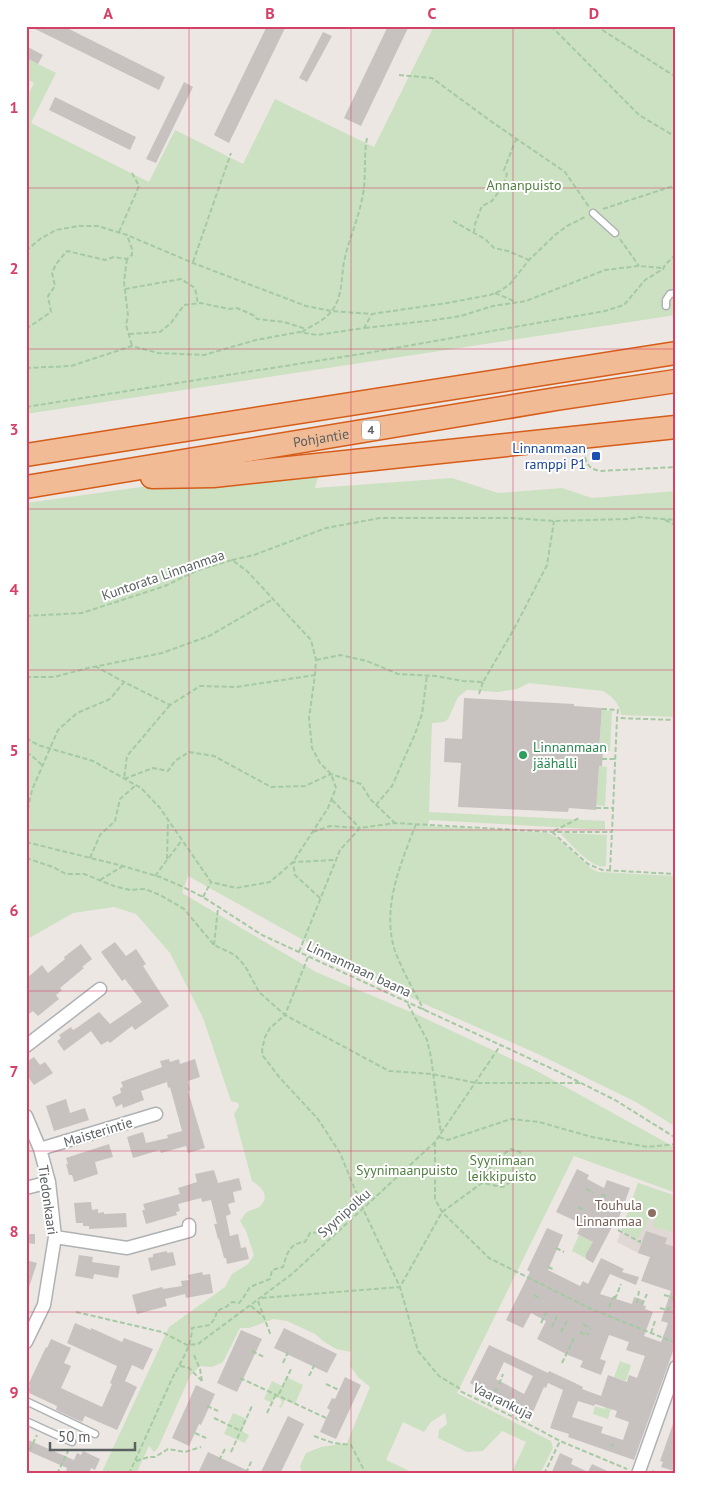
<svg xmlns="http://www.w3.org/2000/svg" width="702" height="1500" viewBox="0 0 702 1500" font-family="'PT Sans',sans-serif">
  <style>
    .education { fill: #dfd8d4 }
    .green { fill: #cce1c2 }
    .building { fill: #c7c2c0; fill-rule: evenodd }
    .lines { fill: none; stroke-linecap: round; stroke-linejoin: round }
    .service-casing { stroke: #aeb2b4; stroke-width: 9 }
    .minor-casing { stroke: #aeb2b4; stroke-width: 15 }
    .motorway-casing { stroke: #d65c19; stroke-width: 25 }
    .path { stroke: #a5caa3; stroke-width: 2; stroke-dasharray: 5 2.5; stroke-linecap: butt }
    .service { stroke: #fff; stroke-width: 6 }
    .minor { stroke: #fff; stroke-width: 12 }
    .motorway { stroke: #f1bb95; stroke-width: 22 }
    .grid { fill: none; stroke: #d54066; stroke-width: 1; stroke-opacity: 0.55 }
    .transit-dot { fill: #1a4fb4; stroke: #fff; stroke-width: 2 }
    .leisure-dot { fill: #2e9e5b; stroke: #fff; stroke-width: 2 }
    .education-dot { fill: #8d6e63; stroke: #fff; stroke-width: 2 }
    .labels { text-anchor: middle; stroke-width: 4; stroke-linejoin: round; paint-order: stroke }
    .shield { fill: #fff; stroke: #8c9091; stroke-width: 1 }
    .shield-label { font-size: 12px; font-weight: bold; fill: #5b6062 }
    .park-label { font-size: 14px; fill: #507e3e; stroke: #fff }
    .street-label { font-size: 14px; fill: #5b6062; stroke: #fff }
    .transit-label { font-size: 14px; fill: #164399; stroke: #fff; text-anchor: end }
    .leisure-label { font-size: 14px; fill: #27864d; stroke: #fff; text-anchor: start }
    .education-label { font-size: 14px; fill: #785e54; stroke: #fff; text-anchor: end }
    .neatline { fill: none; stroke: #d54066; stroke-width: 2 }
    .grid-label { font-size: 16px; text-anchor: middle; font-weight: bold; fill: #d54066 }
  </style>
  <rect width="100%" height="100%" fill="#ece7e3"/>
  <!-- education -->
  <path class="education" d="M 638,1183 L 676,1196 L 676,1266 L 638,1253 L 617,1242 Z"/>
  <!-- green -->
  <path class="green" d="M 434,26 L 676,26 L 676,315 L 26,414 L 26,99 L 34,83 L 26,79 L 26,58 L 56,73 L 31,123 L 149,182 L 175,130 L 243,164 L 275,99 L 374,147 Z
    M 321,466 L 315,488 L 452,478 L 498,493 L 562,488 L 592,498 L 676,491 L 676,717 L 621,715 C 620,704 613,697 603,691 L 529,683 L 517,689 L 498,692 L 467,690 L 458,697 L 448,719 L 444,722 L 432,723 L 429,812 L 605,821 L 605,830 L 429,820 L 428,826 L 548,833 L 556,837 L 592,869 L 598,872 L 676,876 L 676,1127 L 636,1102 L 540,1055 L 420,1002 L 323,951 L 188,876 L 182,893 L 316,972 L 420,1016 L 535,1070 L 676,1148 L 676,1193 L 574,1156 L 457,1393 L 551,1441 L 553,1448 L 540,1474 L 511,1474 L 526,1442 L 502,1431 L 483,1451 L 467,1452 L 438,1438 L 439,1430 L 447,1424 L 445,1413 L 431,1422 L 424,1432 L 403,1422 L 386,1460 L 416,1474 L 302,1474 L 300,1466 L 306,1453 L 321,1447 L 347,1443 L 370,1387 L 358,1377 L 350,1366 L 351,1352 L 336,1349 L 323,1341 L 315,1334 L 287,1321 L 273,1319 L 249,1328 L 240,1328 L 223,1362 L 212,1367 L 200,1366 L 190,1376 L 158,1448 L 154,1452 L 149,1446 L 136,1474 L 101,1474 L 169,1327 L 225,1287 L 232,1274 L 248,1264 L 254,1255 L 246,1231 L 240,1221 C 242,1219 243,1216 245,1214 C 248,1210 255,1210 259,1207 C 271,1197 262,1187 252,1181 L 234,1114 L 239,1106 L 238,1103 L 231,1101 L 203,1018 L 170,953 L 136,914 L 114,907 L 73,913 L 26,940 L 26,503 L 213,477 Z
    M 602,710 L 612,711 L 610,751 L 599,751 Z
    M 599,766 L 607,767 L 605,806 L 596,805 Z
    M 564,833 L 607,835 L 606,866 C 592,870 570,843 561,834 Z
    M 638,1183 L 676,1196 L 675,1233 L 652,1226 L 658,1211 L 654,1209 C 649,1221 643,1228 638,1239 L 622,1230 Z
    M 579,1235 L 593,1242 L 593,1262 L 572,1251 Z
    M 620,1361 L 631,1365 L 626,1381 L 614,1377 Z
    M 286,1377 L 303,1385 L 295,1404 L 285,1400 L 281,1408 L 278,1406 L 280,1406 L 282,1402 L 280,1398 L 275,1398 L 273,1402 L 274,1404 L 264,1399 L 272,1381 L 282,1386 Z
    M 595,1406 L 604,1409 L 605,1407 L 611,1409 L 608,1419 L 593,1414 Z
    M 233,1413 L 247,1419 L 242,1431 L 249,1435 L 245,1443 L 224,1434 Z"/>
  <!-- building -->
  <path class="building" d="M 29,26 L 63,26 L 165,77 L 159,90 Z
    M 267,26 L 286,26 L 229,143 L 214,135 Z
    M 388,26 L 409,26 L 361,126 L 344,118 Z
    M 323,32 L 332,36 L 307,82 L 299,78 Z
    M 26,46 L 43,55 L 38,64 L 26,58 Z
    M 184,82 L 193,87 L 156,163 L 146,159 Z
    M 55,97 L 136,137 L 130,150 L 49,110 Z
    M 464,698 L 574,704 L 574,706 L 602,708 L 599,751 L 603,751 L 602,766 L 599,766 L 596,810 L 569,808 L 568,812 L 458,807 L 461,763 L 444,762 L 445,738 L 462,739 Z
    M 115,942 L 126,956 L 136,949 L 146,964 L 143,966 L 169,1006 L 135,1030 L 132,1026 L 110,1043 L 108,1041 L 101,1045 L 91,1031 L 64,1051 L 57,1041 L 61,1038 L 59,1035 L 71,1027 L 73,1030 L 78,1027 L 99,1012 L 110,1024 L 142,1002 L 125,979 L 122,981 L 101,952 Z
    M 81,944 L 92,959 L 82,967 L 84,968 L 60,988 L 62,990 L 56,995 L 59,999 L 38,1016 L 33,1011 L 26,1016 L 26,979 L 42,965 L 48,973 L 65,959 L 64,957 Z
    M 34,1057 L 40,1065 L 45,1062 L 53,1073 L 34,1085 L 26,1074 L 26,1062 Z
    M 169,1059 L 170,1062 L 179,1059 L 180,1064 L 195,1059 L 200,1077 L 188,1081 L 190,1090 L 188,1091 L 205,1148 L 188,1153 L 186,1146 L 161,1153 L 160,1150 L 133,1158 L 127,1137 L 143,1132 L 146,1143 L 168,1138 L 167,1135 L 182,1131 L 170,1087 L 168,1088 L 167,1082 L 141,1091 L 144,1100 L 123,1108 L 122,1104 L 116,1107 L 112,1097 L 121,1093 L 120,1088 L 123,1087 L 121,1082 L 162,1067 L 160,1061 Z
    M 66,1099 L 70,1113 L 85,1108 L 89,1120 L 54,1131 L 46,1106 Z
    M 109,1144 L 113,1157 L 95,1162 L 98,1174 L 74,1182 L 72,1175 L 69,1175 L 66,1164 L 68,1164 L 66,1158 Z
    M 577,1169 L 589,1175 L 587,1179 L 604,1188 L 607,1180 L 630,1188 L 616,1226 L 613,1225 L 593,1263 L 586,1259 L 586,1254 L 593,1242 L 577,1234 L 582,1224 L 556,1212 Z
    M 214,1170 L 218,1183 L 239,1178 L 242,1190 L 233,1192 L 235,1202 L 228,1204 L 231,1214 L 226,1216 L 230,1236 L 238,1234 L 241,1248 L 246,1247 L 249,1259 L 227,1264 L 226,1258 L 224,1258 L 219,1239 L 218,1239 L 214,1224 L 217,1224 L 211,1200 L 202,1202 L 201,1198 L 178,1204 L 180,1211 L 176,1212 L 177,1215 L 146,1224 L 142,1210 L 145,1210 L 143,1204 L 180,1194 L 178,1188 L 197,1182 L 195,1174 Z
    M 91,1202 L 92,1210 L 98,1209 L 98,1213 L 104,1212 L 104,1214 L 126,1213 L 127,1227 L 89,1229 L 89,1226 L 83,1226 L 83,1223 L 76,1223 L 74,1203 Z
    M 547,1228 L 563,1235 L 548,1270 L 580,1286 L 583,1281 L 588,1284 L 601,1258 L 624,1269 L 622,1272 L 639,1277 L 636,1285 L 610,1274 L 600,1294 L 632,1304 L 634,1297 L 643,1300 L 642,1305 L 646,1306 L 645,1309 L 653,1312 L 644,1336 L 661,1342 L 668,1323 L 661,1321 L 671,1291 L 641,1281 L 650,1257 L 638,1253 L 646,1231 L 667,1238 L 665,1244 L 676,1247 L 676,1343 L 634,1460 L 568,1437 L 569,1434 L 550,1428 L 563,1390 L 548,1383 L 546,1388 L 544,1387 L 530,1419 L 473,1390 L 475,1386 L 470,1383 L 489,1345 L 548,1373 L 549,1371 L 573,1382 L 583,1387 L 582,1389 L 601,1396 L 608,1375 L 627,1382 L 629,1375 L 637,1378 L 645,1356 L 626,1350 L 629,1342 L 609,1335 L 600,1359 L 606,1361 L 601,1375 L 580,1367 L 583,1361 L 568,1355 L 537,1339 L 546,1321 L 531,1313 L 523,1328 L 506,1320 L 530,1272 L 527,1270 ZM 504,1362 L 533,1376 L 524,1394 L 496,1379 ZM 578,1401 L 594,1406 L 595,1404 L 617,1411 L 615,1417 L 629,1422 L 623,1440 L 601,1433 L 603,1427 L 572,1417 Z
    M 26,1234 L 35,1234 L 35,1244 L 26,1243 Z
    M 167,1251 L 167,1253 L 173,1252 L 176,1265 L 151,1271 L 148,1258 L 153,1257 L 153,1254 Z
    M 79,1255 L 93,1257 L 92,1262 L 120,1266 L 118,1278 L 94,1274 L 93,1279 L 75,1276 Z
    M 26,1260 L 37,1263 L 28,1290 L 26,1289 Z
    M 202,1272 L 203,1275 L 210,1274 L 213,1293 L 186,1298 L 185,1294 L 165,1299 L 167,1306 L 137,1314 L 132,1295 L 162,1287 L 163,1289 L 182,1286 L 181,1281 L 189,1280 L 188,1275 Z
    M 75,1323 L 91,1330 L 91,1328 L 122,1342 L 124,1338 L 153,1349 L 143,1370 L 132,1365 L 125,1381 L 137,1387 L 117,1430 L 85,1416 L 82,1422 L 56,1410 L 57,1406 L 27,1392 L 30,1386 L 28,1385 L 46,1347 L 47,1348 L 51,1339 L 71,1348 L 64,1363 L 71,1366 L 61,1388 L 102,1407 L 112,1384 L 110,1383 L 117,1366 L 67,1343 Z
    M 284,1328 L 337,1354 L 327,1373 L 274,1348 Z
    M 241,1330 L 262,1339 L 237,1392 L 217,1383 Z
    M 345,1377 L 361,1385 L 336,1439 L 320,1432 L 330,1410 L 327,1408 L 332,1398 L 335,1399 Z
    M 196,1385 L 215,1394 L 201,1425 L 199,1424 L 189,1446 L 172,1438 Z
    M 288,1416 L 304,1424 L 280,1474 L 260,1474 Z
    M 674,1421 L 676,1421 L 676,1464 L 674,1471 L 661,1467 L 663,1462 L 660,1461 Z
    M 26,1439 L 74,1460 L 77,1453 L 81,1455 L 83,1451 L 100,1459 L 95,1470 L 91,1468 L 89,1474 L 65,1474 L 67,1468 L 26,1450 Z
    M 208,1452 L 255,1474 L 204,1474 L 199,1471 Z
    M 560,1453 L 573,1459 L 571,1464 L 588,1472 L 592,1464 L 614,1474 L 551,1474 Z"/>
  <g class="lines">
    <!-- service casing -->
    <g class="service-casing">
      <path id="service" d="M 593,213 L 615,233
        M 666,306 L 666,300 L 670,294 L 676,293
        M 26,1401 L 95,1434
        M 26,1421 L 72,1442"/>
    </g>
    <!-- minor casing -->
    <g class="minor-casing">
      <path id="minor" d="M 26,1046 L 100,989
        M 26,1116 L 40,1149 L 49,1182 L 55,1237 L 44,1305 L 26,1342
        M 40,1149 L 156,1114
        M 26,1188 L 49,1182
        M 55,1237 L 127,1248 L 189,1231 L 189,1225
        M 638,1474 L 676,1367"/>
    </g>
    <!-- motorway casing -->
    <g class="motorway-casing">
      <g id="motorway">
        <path d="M 26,455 L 676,353"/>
        <path d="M 152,477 L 213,476 L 676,427"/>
        <path id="s1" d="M 26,487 L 556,399 L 676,381"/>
      </g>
    </g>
    <!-- path -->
    <path class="path" d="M 551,26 L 639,115 L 676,137
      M 596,26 L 676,77
      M 143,29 L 145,26
      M 399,75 L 432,78 L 492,122 L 565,172 L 589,207
      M 603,209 L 676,185
      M 453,221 L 485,239 L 494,248 L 508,251 L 529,260
      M 119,232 L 139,186 L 131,171
      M 474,233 L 475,224 L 482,206 L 492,201 L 503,186 L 507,174 L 504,170 L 516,139
      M 620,239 L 639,266
      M 26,251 L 40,239 L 56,230 L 79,226 L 98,226 L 127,235 L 193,263 L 306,306 L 331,311 L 372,314 L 447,303 L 490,295 L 500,291 L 510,284 L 529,260 L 555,235 L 567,226 L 585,217
      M 127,259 L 124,282 L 128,316 L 126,325 L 132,346
      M 193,262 L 231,153
      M 125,289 L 181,279 L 195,288 L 198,304
      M 495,293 L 516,302
      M 365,328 L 435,320 L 461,316 L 493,306 L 526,301 L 605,270 L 639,266 L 662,268 L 663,267
      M 26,329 L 51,312 L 48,296 L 55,286 L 52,273 L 56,264 L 67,251 L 105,260 L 114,257 L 127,259 L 132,255 L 132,249 L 127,235
      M 302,332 C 311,326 323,321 330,313 C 343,299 341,278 344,262 C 348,241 358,220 362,199 C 367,179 363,158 367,138
      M 129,334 L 160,332 L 171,323 L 184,305 L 201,303 L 229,309 L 237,308 L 253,315 L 257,319 L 284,322 L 306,329
      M 26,368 L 71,366 L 132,346 L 158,353 L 204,355 L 256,340 L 299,332 L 317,335 L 364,328 L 372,314
      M 26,407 L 367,353 L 605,311 L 624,305 L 645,280 L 663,269 L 665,265 L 676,254
      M 585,457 C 587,466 591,469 600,471 L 676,467
      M 665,520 L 676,525
      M 232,560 L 254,555 L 326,528 L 380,518 L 511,518 L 554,521 L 628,519 L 638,517 L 676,520
      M 26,616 L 82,613 L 165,586 L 196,571 L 232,560 L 247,571 L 311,640 L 316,660 L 315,675 L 309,718 L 312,748 L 320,763 L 331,774 L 336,788 L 328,808 L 293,862 L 270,882 L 236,888 L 211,882 L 160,808 L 141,788 L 93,761 L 38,745 L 26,738
      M 316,660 L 340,655 L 367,661 L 398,674 L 436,676 L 463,681 L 483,682 L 514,629 L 547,565 L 554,521
      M 95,666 L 124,682
      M 26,677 L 54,677 L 88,668 L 162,653 L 209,636 L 273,599
      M 479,694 L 483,682
      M 170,705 L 127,756 L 124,779 L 153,768 L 168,771 L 175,761 L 189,752 L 214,756 L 271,787 L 305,786 L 331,774 L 361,784 L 371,800 L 395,823
      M 602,709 L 618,710 L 617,718
      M 26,753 L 31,755 L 43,766
      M 602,759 L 615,759
      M 332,800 L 360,828
      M 376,805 L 392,786 L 415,734 L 422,714 L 427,675
      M 596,808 L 613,808
      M 26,817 L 32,790 L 58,730 L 77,713 L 110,699 L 124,682 L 170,705 L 200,686 L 236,687 L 315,675
      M 416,824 C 401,863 381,908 395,951 C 403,972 414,991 424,1010
      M 554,831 L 579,818
      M 313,832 L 330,826 L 360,828
      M 552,832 L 588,864 L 602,870 L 676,874
      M 26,842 L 123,866 L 160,877 L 181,886 L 203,897 L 262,935 L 559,1072 L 615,1100 L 676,1138
      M 26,858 L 53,867 L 66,874 L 84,874 L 114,886 L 130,890 L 145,889 L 160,895 L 184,909 L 214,945 L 235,955 L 245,966 L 259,992 L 285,1015 L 270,1028 L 265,1037 L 262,1050 L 263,1056 L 280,1078 L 318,1119 L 340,1153 L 363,1209 L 400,1287 L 261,1298
      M 90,858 L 100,835 L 115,821 L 120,799 L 135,786
      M 167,859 L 168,821
      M 610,870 L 612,832
      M 155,876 L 182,840
      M 100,880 L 123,866
      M 203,897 L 211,882
      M 320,898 L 295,875 L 293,862 L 335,860
      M 214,945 L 218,908
      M 299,952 L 340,850 L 360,828 L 395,823 L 552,832 L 612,832 L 617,718 L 676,720
      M 308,957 L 285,1015 L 389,1071 L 432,1074 L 476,1083 L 580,1083
      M 408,1004 L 427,1040 L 431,1057 L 441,1134
      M 439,1137 L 448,1140 L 511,1119 L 539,1122 L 592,1137 L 648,1147 L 676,1144
      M 435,1142 L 435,1199 L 442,1212 L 489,1258 L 589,1308 L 676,1343
      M 482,1183 L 493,1161 L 511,1149 L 520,1152 L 523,1162 L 516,1178 L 503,1187 L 482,1183 L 442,1212 L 400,1287 L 418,1351 L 439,1376 L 459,1388 L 460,1391 L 534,1427 L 560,1441 L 627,1469
      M 586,1189 L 594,1193
      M 599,1203 L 602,1195 L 606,1196
      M 578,1207 L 585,1211
      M 618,1230 L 640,1242 L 640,1240
      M 556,1248 L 564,1252
      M 548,1267 L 555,1270
      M 534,1295 L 541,1299
      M 664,1295 L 672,1297 L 673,1301
      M 615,1299 L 621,1284
      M 258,1301 L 271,1336
      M 637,1303 L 639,1291
      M 642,1305 L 647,1294
      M 251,1306 L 264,1317
      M 609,1307 L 613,1298 L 616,1295
      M 660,1308 L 667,1310 L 671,1307
      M 76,1312 L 162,1332 L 187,1345 L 198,1344 L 292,1274 L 435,1142 L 500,1046
      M 541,1323 L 547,1311
      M 583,1324 L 591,1329
      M 552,1327 L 557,1316
      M 561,1332 L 568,1319
      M 580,1332 L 586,1335 L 589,1333
      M 651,1333 L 655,1321
      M 252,1351 L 264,1357
      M 194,1355 L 200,1369 L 202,1381
      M 26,1360 L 29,1353
      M 283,1363 L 288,1352
      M 562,1363 L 574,1338
      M 180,1366 L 189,1368 L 202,1381
      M 309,1376 L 315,1364
      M 240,1378 L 326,1418
      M 326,1384 L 339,1390
      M 499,1384 L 503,1374
      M 279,1394 L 292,1367
      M 488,1405 L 497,1388
      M 207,1406 L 218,1411
      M 267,1413 L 276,1394
      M 214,1418 L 241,1431
      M 195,1433 L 206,1438
      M 314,1436 L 333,1443 L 351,1445 L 366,1474
      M 611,1445 L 614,1446
      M 231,1452 L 252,1406
      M 26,1457 L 37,1435
      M 219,1460 L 225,1449
      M 136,1461 L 149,1457 L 155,1457 L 168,1449 L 185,1452 L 201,1447
      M 652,1471 L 659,1474
      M 246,1473 L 252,1460
      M 57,1474 L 69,1449
      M 129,1474 C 143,1443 157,1412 171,1381 C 179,1364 192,1347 192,1328 L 210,1325 L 215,1318 L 217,1311 L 226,1307 L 232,1302 L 239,1303 L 243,1298 L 250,1287 L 270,1279 L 272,1270 L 283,1267 C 287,1254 289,1243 305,1242 L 310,1233 L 340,1231
      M 544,1474 L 560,1441"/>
    <!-- service -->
    <use href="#service" class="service"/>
    <!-- minor -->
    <use href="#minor" class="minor"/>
    <!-- motorway -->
    <use href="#motorway" class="motorway"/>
  </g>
  <!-- grid -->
  <path class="grid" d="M 189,26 L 189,1474M 351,26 L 351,1474M 513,26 L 513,1474M 26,188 L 676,188M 26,349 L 676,349M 26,509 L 676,509M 26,670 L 676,670M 26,830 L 676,830M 26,991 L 676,991M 26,1151 L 676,1151M 26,1312 L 676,1312"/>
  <!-- markers -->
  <rect class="transit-dot" x="591" y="451" width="10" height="10" rx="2.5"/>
  <circle class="leisure-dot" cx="523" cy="755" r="5"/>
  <circle class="education-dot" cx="652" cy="1213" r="5"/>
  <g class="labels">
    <!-- shield labels -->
    <rect class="shield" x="362" y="420.5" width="18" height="19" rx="4"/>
    <g class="shield-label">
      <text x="371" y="434">4</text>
    </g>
    <!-- park labels -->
    <g class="park-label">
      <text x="524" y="190">Annanpuisto</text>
      <text x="502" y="1165">Syynimaan<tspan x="502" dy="16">leikkipuisto</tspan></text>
      <text x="407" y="1175">Syynimaanpuisto</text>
    </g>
    <!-- street labels -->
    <g class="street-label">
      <text dy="5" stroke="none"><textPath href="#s1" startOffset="299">Pohjantie</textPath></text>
      <text transform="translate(163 575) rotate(-19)" y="5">Kuntorata Linnanmaa</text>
      <text transform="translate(359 969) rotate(25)" y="5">Linnanmaan baana</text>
      <text transform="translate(98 1132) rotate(-17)" y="5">Maisterintie</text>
      <text transform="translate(48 1200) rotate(82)" y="5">Tiedonkaari</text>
      <text transform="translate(344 1213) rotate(-42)" y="5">Syynipolku</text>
      <text transform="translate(503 1401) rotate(26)" y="5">Vaarankuja</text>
    </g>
    <!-- transit labels -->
    <g class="transit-label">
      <text x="586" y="453">Linnanmaan<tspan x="586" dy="16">ramppi P1</tspan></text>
    </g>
    <!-- leisure labels -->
    <g class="leisure-label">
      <text x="533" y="752">Linnanmaan<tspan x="533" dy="16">jäähalli</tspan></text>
    </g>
    <!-- education labels -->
    <g class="education-label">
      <text x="642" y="1210">Touhula<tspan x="642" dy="16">Linnanmaa</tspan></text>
    </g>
  </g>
  <!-- border -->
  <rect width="702" height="1500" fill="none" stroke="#ffffff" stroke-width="55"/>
  <!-- scale -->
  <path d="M50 1442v8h85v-8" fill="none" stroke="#5b6062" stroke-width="2.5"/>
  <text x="58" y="1442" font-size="15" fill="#5b6062" stroke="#ffffff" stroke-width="4" paint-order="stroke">50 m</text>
  <rect x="28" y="28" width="646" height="1444" class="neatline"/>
  <g class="grid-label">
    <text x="108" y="19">A</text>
    <text x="270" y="19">B</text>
    <text x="432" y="19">C</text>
    <text x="594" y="19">D</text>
    <text x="14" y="113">1</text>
    <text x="14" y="274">2</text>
    <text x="14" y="435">3</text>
    <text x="14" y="595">4</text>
    <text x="14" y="756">5</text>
    <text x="14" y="916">6</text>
    <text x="14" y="1077">7</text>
    <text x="14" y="1237">8</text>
    <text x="14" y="1398">9</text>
  </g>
</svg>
